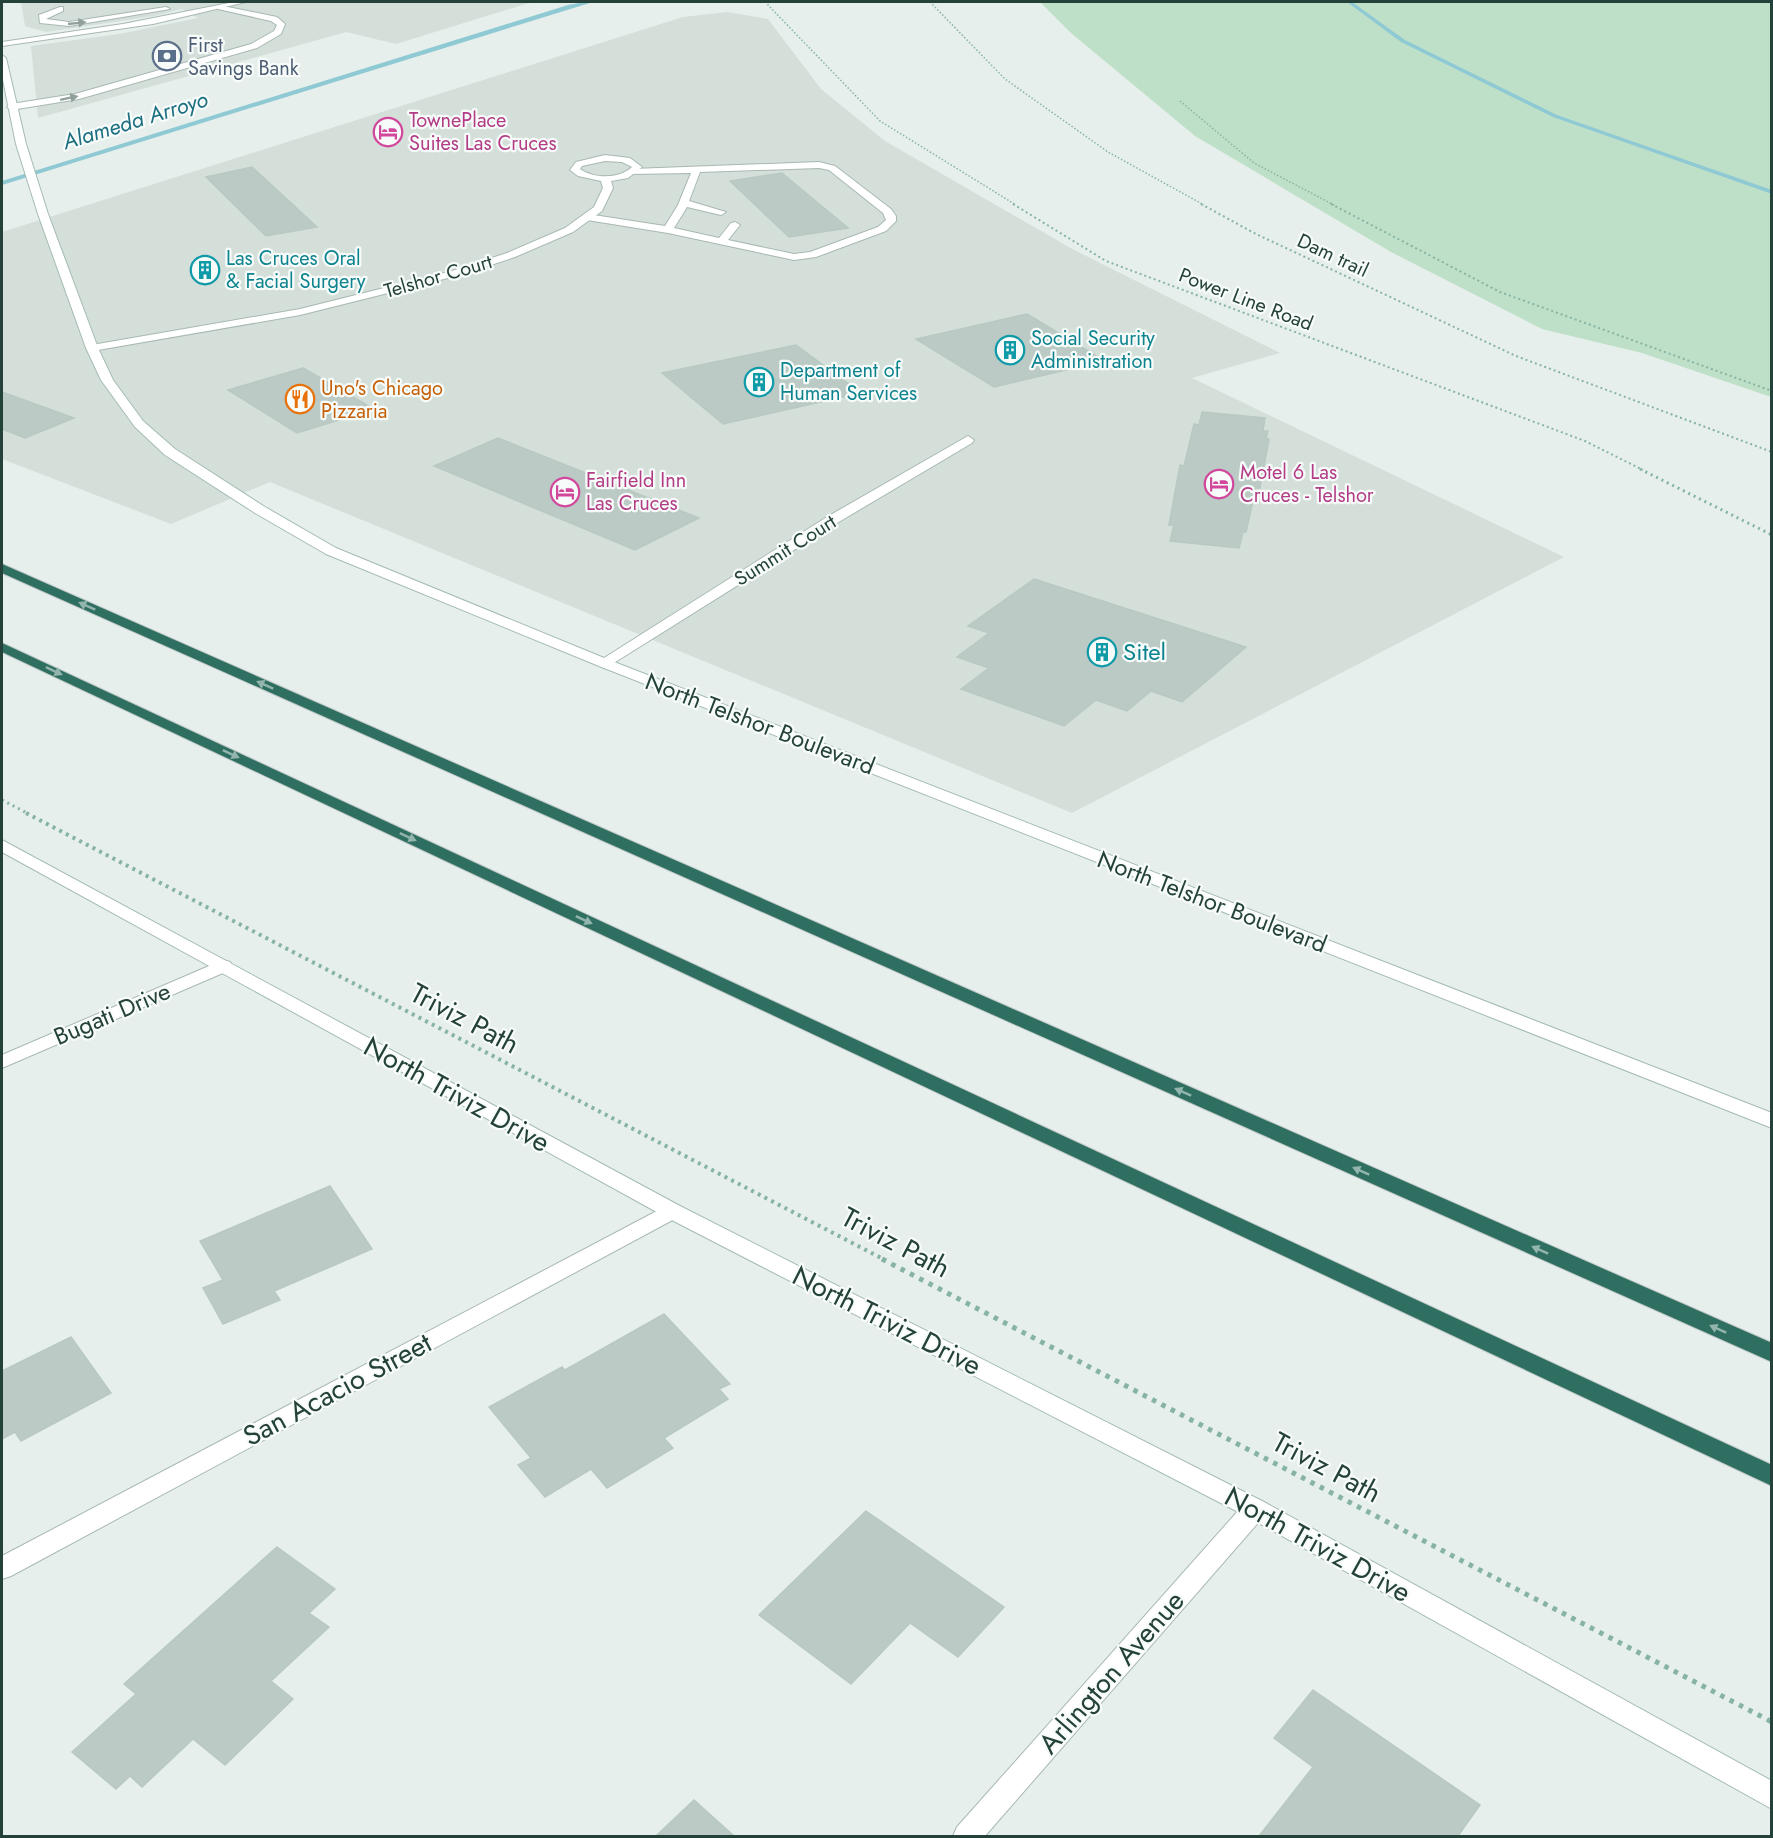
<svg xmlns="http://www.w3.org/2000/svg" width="1773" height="1838" viewBox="0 0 1773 1838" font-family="Jost,sans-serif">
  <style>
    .built { fill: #d4dfda }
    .green { fill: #bfe0c8 }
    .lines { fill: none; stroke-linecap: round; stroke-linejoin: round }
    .stream { fill: #8ec9d4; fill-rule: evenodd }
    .building { fill: #bbcac4; stroke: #b8c9c2; stroke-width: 1.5 }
    .lane-casing { stroke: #a8b8b2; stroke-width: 2 }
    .street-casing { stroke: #a8b8b2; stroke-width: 2 }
    .secondary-casing { stroke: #a4bbb3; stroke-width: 2 }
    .highway-casing { stroke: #c2cac8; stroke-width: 2 }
    .path-far4 { stroke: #86b3a5; stroke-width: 1.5; stroke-dasharray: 1.5 2; stroke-linecap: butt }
    .path-far3 { stroke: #86b3a5; stroke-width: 2; stroke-dasharray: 2 3; stroke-linecap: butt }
    .path-far2 { stroke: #86b3a5; stroke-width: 3; stroke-dasharray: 2 4; stroke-linecap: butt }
    .path-far1 { stroke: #86b3a5; stroke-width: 4; stroke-dasharray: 3 4.5; stroke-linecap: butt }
    .path { stroke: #86b3a5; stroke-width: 5; stroke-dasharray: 4.5 6; stroke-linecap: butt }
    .lane { fill: #fff; fill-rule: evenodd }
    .street { fill: #fff; fill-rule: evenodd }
    .secondary { fill: #fff; fill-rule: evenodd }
    .highway { fill: #2f6f62; fill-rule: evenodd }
    .oneway { fill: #92a09c }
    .oneway2 { fill: #93b5ae }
    .labels { text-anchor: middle; stroke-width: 4.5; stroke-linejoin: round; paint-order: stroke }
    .far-service-label { font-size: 20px; fill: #4e5e75; stroke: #f7fbf9; text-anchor: start }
    .far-hotel-label { font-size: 20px; fill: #b23c85; stroke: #f7fbf9; text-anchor: start }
    .far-street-label { font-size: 20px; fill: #24423a; stroke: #f7fbf9 }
    .far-culture-label { font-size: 20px; fill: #0d838f; stroke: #f7fbf9; text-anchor: start }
    .far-food-label { font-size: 20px; fill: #c56008; stroke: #f7fbf9; text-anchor: start }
    .far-water-label { font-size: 22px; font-style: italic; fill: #1c6f80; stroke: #f7fbf9 }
    .culture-label { font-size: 24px; fill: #0d838f; stroke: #f7fbf9; text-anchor: start }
    .street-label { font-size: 24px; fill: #24423a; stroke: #f7fbf9 }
    .near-street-label { font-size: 28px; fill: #24423a; stroke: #f7fbf9 }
  </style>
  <rect width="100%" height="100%" fill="#e6efeb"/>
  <!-- built -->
  <path class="built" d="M 21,2 L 532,2 L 396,44 L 346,32 L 38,118 L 31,46 L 119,34 L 198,18 L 182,9 L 154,16 L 46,32 L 25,26 Z
    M 727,12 L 768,19 L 821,89 L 885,141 L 1074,250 L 1280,353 L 1192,378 L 1564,557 L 1072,813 L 270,482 L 171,524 L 2,459 L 2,232 L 683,17 Z"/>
  <!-- green -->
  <path class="green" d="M 1040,2 L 1771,2 L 1771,397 L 1642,353 L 1542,329 L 1391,252 L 1195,136 L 1071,33 Z"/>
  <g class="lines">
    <!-- stream -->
    <path class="stream" d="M 585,2 L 593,2 L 2,185 L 2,181 L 568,5 Z
      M 1347,2 L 1352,2 L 1405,40 L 1557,115 L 1772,190 L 1772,194 L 1553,117 L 1401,42 Z"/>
  </g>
  <!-- building -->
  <path class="building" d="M 252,167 L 317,227 L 266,236 L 206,177 Z
    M 782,173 L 848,228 L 789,237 L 730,181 Z
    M 1027,314 L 1105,361 L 994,387 L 916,339 Z
    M 796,345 L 861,393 L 723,424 L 662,373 Z
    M 303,368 L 374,409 L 297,433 L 228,390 Z
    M 2,392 L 74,418 L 25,438 L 2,429 Z
    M 1202,412 L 1265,418 L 1263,431 L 1268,431 L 1266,438 L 1269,439 L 1260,488 L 1256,488 L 1246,532 L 1243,532 L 1239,548 L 1170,541 L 1174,525 L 1169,525 L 1180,465 L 1184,466 L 1194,424 L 1199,425 Z
    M 498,438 L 699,518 L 635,550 L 434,466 Z
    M 1034,579 L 1246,647 L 1182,702 L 1151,691 L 1127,711 L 1096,700 L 1064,726 L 961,689 L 989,668 L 957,657 L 989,633 L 968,626 Z
    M 330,1186 L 372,1249 L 274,1291 L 280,1300 L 223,1324 L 203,1288 L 223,1280 L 200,1241 Z
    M 664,1314 L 730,1384 L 719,1389 L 728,1399 L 664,1438 L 673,1448 L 607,1488 L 591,1469 L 545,1497 L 518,1465 L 531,1458 L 489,1407 L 562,1367 L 565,1370 Z
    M 71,1337 L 111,1393 L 21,1441 L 15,1432 L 2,1439 L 2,1371 Z
    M 866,1511 L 1004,1607 L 958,1657 L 910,1623 L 851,1684 L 759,1615 Z
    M 277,1547 L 335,1589 L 309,1613 L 329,1627 L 271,1681 L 293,1699 L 225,1765 L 193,1739 L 142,1787 L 130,1776 L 116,1789 L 72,1752 L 136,1694 L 124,1684 Z
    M 1313,1690 L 1480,1805 L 1458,1836 L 1259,1836 L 1313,1767 L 1274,1738 Z
    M 694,1800 L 734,1836 L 656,1836 Z"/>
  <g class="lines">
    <!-- lane casing -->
    <g class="lane-casing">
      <path id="lane" d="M 218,5 L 277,17 L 285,24 L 281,34 L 257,48 L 79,99 L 11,110 L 7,107 L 11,104 L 75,94 L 251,44 L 274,31 L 277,25 L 271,21 L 218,9 Z
        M 60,7 L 63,7 L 63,11 L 46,19 L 69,22 L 166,7 L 170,9 L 69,26 L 40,23 L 39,15 Z
        M 819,162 L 835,166 L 891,209 L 896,216 L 896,221 L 886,231 L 816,257 L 794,260 L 668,233 L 587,220 L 582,217 L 587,214 L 665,226 L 678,205 L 691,173 L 630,174 L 630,170 L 633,169 ZM 819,168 L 829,170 L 883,213 L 886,220 L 878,227 L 810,252 L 794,254 L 728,240 L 740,225 L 735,222 L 731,223 L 719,238 L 674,228 L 687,207 L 721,215 L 726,212 L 689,201 L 700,172 Z"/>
    </g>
    <!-- street casing -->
    <g class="street-casing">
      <path id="street" d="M 234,2 L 246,2 L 153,24 L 2,46 L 2,42 L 123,24 Z
        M 605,155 L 630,158 L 642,167 L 628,178 L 611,181 L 613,188 L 602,211 L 573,232 L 515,257 L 460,275 L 300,315 L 92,351 L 86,348 L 92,345 L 300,309 L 452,271 L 507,253 L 565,228 L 594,207 L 603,188 L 601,181 L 578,176 L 570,170 L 576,162 ZM 605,161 L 622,162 L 632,167 C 619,179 595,179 580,169 L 582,166 Z
        M 968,436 L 974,440 L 972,443 L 837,523 L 609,666 L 604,668 L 596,663 L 827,517 Z
        M 223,960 L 230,962 L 232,966 L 230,970 L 2,1068 L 2,1055 Z
        M 672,1203 L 680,1206 L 683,1211 L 680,1216 L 11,1576 L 2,1579 L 2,1556 Z
        M 1255,1499 L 1264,1502 L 1267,1509 L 1264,1516 L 985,1836 L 953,1836 L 957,1827 L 1246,1502 Z"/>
    </g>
    <!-- secondary casing -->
    <g class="secondary-casing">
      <path id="secondary" d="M 2,55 L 6,58 L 26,144 L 48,214 L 98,348 L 113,380 L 143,421 L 175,449 L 265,507 L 336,548 L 609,660 L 1772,1113 L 1772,1128 L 599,666 L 326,554 L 255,513 L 165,455 L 135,427 L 101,380 L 86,348 L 38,214 L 16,144 L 2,75 Z
        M 2,840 L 680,1206 L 1264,1502 L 1772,1781 L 1772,1809 L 1246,1516 L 664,1216 L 2,852 Z"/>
    </g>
    <!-- highway casing -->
    <g class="highway-casing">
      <path id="highway" d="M 2,564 L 1772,1343 L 1772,1362 L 2,573 Z
        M 2,643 L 1772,1465 L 1772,1486 L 2,652 Z"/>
    </g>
    <!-- path-far4 -->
    <path class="path-far4" d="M 769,2 L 767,4 L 880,121 L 1016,205
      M 930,2 L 1005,79 L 1108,152 L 1204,205
      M 1180,101 L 1254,163 L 1334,205"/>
    <!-- path-far3 -->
    <path class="path-far3" d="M 1013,204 L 1106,261 L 1585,441 L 1643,470
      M 1201,204 L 1256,234 L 1516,356 L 1772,452
      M 1331,204 L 1500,292 L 1772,391"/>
    <!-- path-far2 -->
    <path class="path-far2" d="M 1640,469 L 1772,535
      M 2,800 L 29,814"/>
    <!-- path-far1 -->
    <path class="path-far1" d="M 26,813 L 885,1260"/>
    <!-- path -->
    <path class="path" d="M 882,1259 L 1772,1722"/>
    <!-- lane -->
    <use href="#lane" class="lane"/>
    <!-- street -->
    <use href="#street" class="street"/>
    <!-- secondary -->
    <use href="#secondary" class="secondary"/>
    <!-- highway -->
    <use href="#highway" class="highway"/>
  </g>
  <!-- one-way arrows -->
  <defs><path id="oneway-solid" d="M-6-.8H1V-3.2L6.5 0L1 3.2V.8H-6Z" transform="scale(1.5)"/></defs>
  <g class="oneway">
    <use href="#oneway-solid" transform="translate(77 23) rotate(-6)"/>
    <use href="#oneway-solid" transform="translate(69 98) rotate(-12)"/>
  </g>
  <g class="oneway2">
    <use href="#oneway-solid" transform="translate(87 606) rotate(-156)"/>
    <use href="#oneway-solid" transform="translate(54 671) rotate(25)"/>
    <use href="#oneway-solid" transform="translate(265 685) rotate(-156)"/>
    <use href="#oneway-solid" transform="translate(231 754) rotate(25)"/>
    <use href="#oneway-solid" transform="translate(408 837) rotate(25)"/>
    <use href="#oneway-solid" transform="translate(584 920) rotate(25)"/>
    <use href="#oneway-solid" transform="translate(1183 1092) rotate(-156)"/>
    <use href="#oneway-solid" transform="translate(1361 1171) rotate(-156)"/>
    <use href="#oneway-solid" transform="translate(1540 1250) rotate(-156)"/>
    <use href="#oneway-solid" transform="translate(1718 1329) rotate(-156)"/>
  </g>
  <!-- icons -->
  <defs>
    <g id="bank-ring" transform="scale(1.5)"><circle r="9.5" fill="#f7fbf9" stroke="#5c6f8a" stroke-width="1.5"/><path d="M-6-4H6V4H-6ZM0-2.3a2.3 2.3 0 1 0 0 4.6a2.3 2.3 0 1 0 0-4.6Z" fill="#5c6f8a"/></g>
    <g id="hotel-ring" transform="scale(1.5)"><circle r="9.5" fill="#f7fbf9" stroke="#d1479c" stroke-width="1.5"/><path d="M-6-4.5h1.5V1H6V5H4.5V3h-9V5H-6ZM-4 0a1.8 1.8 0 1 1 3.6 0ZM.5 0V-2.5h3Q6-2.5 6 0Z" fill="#d1479c"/></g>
    <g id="building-ring" transform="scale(1.5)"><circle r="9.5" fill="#f7fbf9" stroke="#0f9aa8" stroke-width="1.5"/><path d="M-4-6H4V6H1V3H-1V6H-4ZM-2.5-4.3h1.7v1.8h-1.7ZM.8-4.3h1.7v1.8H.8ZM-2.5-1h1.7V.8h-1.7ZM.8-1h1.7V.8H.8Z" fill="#0f9aa8"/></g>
    <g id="restaurant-ring" transform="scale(1.5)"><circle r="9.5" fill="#f7fbf9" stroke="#e8710a" stroke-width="1.5"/><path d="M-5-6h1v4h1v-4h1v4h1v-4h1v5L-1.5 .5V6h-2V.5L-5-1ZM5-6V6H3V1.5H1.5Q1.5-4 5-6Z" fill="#e8710a"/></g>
  </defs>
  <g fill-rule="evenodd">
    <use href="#bank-ring" x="167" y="56"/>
    <use href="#hotel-ring" x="388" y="132"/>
    <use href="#building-ring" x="205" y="270"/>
    <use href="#building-ring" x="1010" y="350"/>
    <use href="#building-ring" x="759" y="382"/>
    <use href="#restaurant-ring" x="300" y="399"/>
    <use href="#hotel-ring" x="1219" y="484"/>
    <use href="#hotel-ring" x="565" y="492"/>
    <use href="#building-ring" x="1102" y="652"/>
  </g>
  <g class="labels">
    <!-- far-service labels -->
    <g class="far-service-label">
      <text x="188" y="52">First<tspan x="188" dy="23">Savings Bank</tspan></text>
    </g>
    <!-- far-hotel labels -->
    <g class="far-hotel-label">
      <text x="409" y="127">TownePlace<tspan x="409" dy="23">Suites Las Cruces</tspan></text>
      <text x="1240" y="479">Motel 6 Las<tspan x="1240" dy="23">Cruces - Telshor</tspan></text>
      <text x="586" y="487">Fairfield Inn<tspan x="586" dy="23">Las Cruces</tspan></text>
    </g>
    <!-- far-street labels -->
    <g class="far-street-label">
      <text transform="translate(1333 255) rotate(25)" y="7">Dam trail</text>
      <text transform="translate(438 276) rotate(-16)" y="7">Telshor Court</text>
      <text transform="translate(1246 299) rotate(21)" y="7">Power Line Road</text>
      <text transform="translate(785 550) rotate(-32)" y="7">Summit Court</text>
    </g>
    <!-- far-culture labels -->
    <g class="far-culture-label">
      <text x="226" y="265">Las Cruces Oral<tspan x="226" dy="23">&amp; Facial Surgery</tspan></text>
      <text x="1031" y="345">Social Security<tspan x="1031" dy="23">Administration</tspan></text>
      <text x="780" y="377">Department of<tspan x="780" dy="23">Human Services</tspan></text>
    </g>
    <!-- far-food labels -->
    <g class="far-food-label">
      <text x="321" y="395">Uno's Chicago<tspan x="321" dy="23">Pizzaria</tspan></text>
    </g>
    <!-- far-water labels -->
    <g class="far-water-label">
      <text transform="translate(135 120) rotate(-17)" y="8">Alameda Arroyo</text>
    </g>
    <!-- culture labels -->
    <g class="culture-label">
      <text x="1123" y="660">Sitel</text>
    </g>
    <!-- street labels -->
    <g class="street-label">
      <text transform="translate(760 724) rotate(21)" y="8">North Telshor Boulevard</text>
      <text transform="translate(1212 902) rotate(21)" y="8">North Telshor Boulevard</text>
      <text transform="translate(112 1014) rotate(-23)" y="8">Bugati Drive</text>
    </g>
    <!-- near-street labels -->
    <g class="near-street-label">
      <text transform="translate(465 1018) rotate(28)" y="10">Triviz Path</text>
      <text transform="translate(457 1094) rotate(29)" y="10">North Triviz Drive</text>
      <text transform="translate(896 1242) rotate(28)" y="10">Triviz Path</text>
      <text transform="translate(887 1320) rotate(27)" y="10">North Triviz Drive</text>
      <text transform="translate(337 1389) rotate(-28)" y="10">San Acacio Street</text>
      <text transform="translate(1327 1467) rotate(28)" y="10">Triviz Path</text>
      <text transform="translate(1318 1544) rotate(29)" y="10">North Triviz Drive</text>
      <text transform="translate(1111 1672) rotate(-49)" y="10">Arlington Avenue</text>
    </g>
  </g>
  <!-- border -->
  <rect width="1773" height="1838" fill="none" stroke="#24423a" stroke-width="6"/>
</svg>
